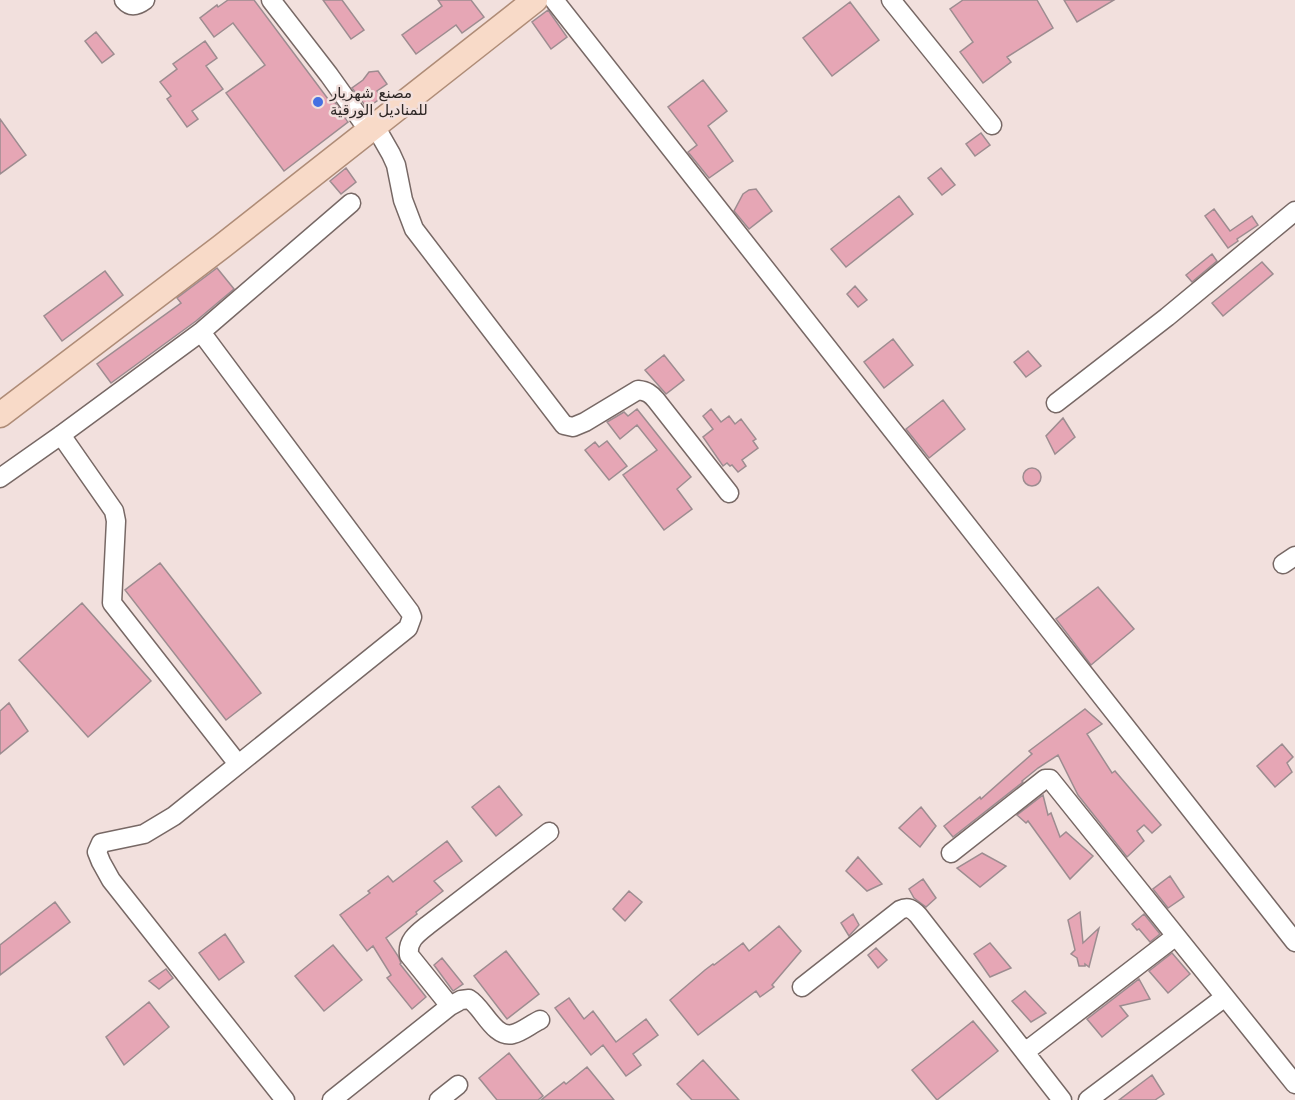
<svg xmlns="http://www.w3.org/2000/svg" width="1295" height="1100" viewBox="0 0 1295 1100" font-family="'DejaVu Sans','Noto Naskh Arabic',sans-serif">
  <style>
    .building { fill: #e6a6b5; stroke: #9d8c90; stroke-width: 1.5 }
    .lines { fill: none; stroke-linecap: round; stroke-linejoin: round }
    .minor-casing { stroke: #776865; stroke-width: 21 }
    .major-casing { stroke: #af8c77; stroke-width: 27 }
    .minor { stroke: #fff; stroke-width: 18 }
    .major { stroke: #f8dac8; stroke-width: 24 }
    .poi-dot { fill: #4570e2; stroke: #f2e0dd; stroke-width: 2 }
    .labels { text-anchor: middle; stroke-width: 5; stroke-linejoin: round; paint-order: stroke }
    .poi-label { font-size: 15px; fill: #2e2726; stroke: #f2e0dd; text-anchor: start }
  </style>
  <rect width="100%" height="100%" fill="#f2e0dd"/>
  <!-- building -->
  <path class="building" d="M 228,0 L 254,0 L 331,103 L 334,101 L 348,122 L 284,171 L 226,93 L 265,65 L 233,23 L 214,37 L 200,18 L 217,5 L 218,7 Z
    M 323,0 L 342,0 L 364,30 L 351,39 Z
    M 438,0 L 471,0 L 484,17 L 462,33 L 456,25 L 416,54 L 402,35 L 442,6 Z
    M 963,0 L 1037,0 L 1053,28 L 1007,57 L 1011,62 L 983,83 L 960,52 L 973,42 L 950,9 Z
    M 1064,0 L 1114,0 L 1077,22 Z
    M 850,2 L 879,40 L 832,76 L 803,38 Z
    M 548,10 L 567,37 L 551,49 L 532,22 Z
    M 96,32 L 114,54 L 102,63 L 85,41 Z
    M 205,41 L 217,58 L 206,66 L 223,89 L 192,111 L 198,119 L 187,127 L 167,99 L 171,96 L 160,82 L 177,69 L 173,64 Z
    M 378,71 L 387,84 L 377,91 L 381,98 L 367,108 L 352,88 L 363,80 L 369,72 Z
    M 703,80 L 727,111 L 708,126 L 733,161 L 709,178 L 688,152 L 697,145 L 668,107 Z
    M 0,119 L 26,155 L 0,174 Z
    M 981,133 L 990,145 L 975,156 L 966,144 Z
    M 346,168 L 356,182 L 341,194 L 330,181 Z
    M 941,168 L 955,185 L 942,195 L 928,178 Z
    M 756,189 L 772,211 L 749,229 L 734,211 L 743,194 L 749,190 Z
    M 899,196 L 913,214 L 846,267 L 831,249 Z
    M 1214,209 L 1230,231 L 1252,216 L 1258,225 L 1237,239 L 1238,241 L 1228,248 L 1205,216 Z
    M 1212,254 L 1217,261 L 1192,282 L 1186,275 Z
    M 1262,262 L 1273,274 L 1223,316 L 1212,303 Z
    M 217,268 L 234,289 L 196,321 L 111,383 L 97,364 L 181,303 L 177,298 Z
    M 105,271 L 123,295 L 62,341 L 44,316 Z
    M 855,286 L 867,300 L 858,307 L 847,294 Z
    M 893,339 L 913,365 L 884,388 L 864,362 Z
    M 1028,351 L 1041,366 L 1026,377 L 1014,362 Z
    M 664,355 L 684,380 L 666,394 L 645,370 Z
    M 943,400 L 965,429 L 929,458 L 906,429 Z
    M 637,409 L 691,477 L 677,489 L 692,509 L 664,530 L 623,475 L 657,450 L 637,425 L 620,439 L 607,422 L 624,412 L 628,416 Z
    M 711,409 L 721,422 L 729,416 L 735,424 L 741,419 L 756,439 L 753,441 L 758,448 L 742,460 L 746,466 L 738,472 L 732,465 L 730,466 L 727,463 L 723,466 L 703,437 L 713,429 L 703,416 Z
    M 1063,418 L 1075,437 L 1055,454 L 1046,436 Z
    M 607,441 L 627,466 L 609,480 L 585,450 L 595,442 L 599,447 Z
    M1023 477a9 9 0 1 1 18 0a9 9 0 1 1-18 0Z
    M 160,563 L 261,693 L 226,720 L 125,590 Z
    M 1098,587 L 1134,629 L 1091,665 L 1056,619 Z
    M 82,603 L 151,681 L 88,737 L 19,660 Z
    M 9,703 L 28,731 L 0,754 L 0,711 Z
    M 1085,709 L 1102,724 L 1087,734 L 1112,773 L 1115,771 L 1161,825 L 1152,833 L 1144,825 L 1137,831 L 1144,841 L 1127,857 L 1078,795 L 1058,755 L 1038,768 L 1022,781 L 1023,782 L 953,837 L 944,826 L 980,797 L 981,799 L 1032,754 L 1029,751 Z
    M 1282,744 L 1293,757 L 1287,763 L 1292,772 L 1275,787 L 1257,766 Z
    M 499,786 L 522,815 L 496,836 L 472,807 Z
    M 1043,795 L 1048,815 L 1051,813 L 1060,837 L 1066,832 L 1093,856 L 1070,879 L 1028,821 L 1026,823 L 1017,815 Z
    M 921,807 L 936,826 L 920,847 L 899,828 Z
    M 447,841 L 462,861 L 434,881 L 443,891 L 416,912 L 417,914 L 386,938 L 398,956 L 401,963 L 400,964 L 426,997 L 412,1009 L 387,978 L 391,975 L 373,946 L 367,951 L 340,915 L 370,893 L 368,891 L 388,876 L 393,882 Z
    M 982,853 L 1006,866 L 980,887 L 957,868 Z
    M 858,857 L 882,884 L 867,891 L 846,871 Z
    M 1170,876 L 1184,897 L 1168,908 L 1153,889 Z
    M 923,879 L 936,898 L 926,907 L 914,898 L 909,889 Z
    M 629,891 L 642,902 L 625,921 L 613,909 Z
    M 55,902 L 70,922 L 0,975 L 0,945 Z
    M 1080,912 L 1083,943 L 1099,928 L 1089,967 L 1085,964 L 1085,966 L 1079,966 L 1077,958 L 1071,954 L 1075,950 L 1068,920 Z
    M 853,914 L 859,925 L 849,936 L 841,923 Z
    M 1144,914 L 1160,934 L 1150,942 L 1139,929 L 1137,930 L 1132,924 Z
    M 779,926 L 801,951 L 772,985 L 774,987 L 760,997 L 756,991 L 698,1035 L 670,1000 L 705,970 L 713,964 L 714,965 L 743,943 L 749,951 Z
    M 225,934 L 244,962 L 219,980 L 199,953 Z
    M 990,943 L 1011,968 L 990,977 L 974,954 Z
    M 333,945 L 362,980 L 324,1011 L 295,976 Z
    M 876,948 L 887,960 L 878,968 L 868,955 Z
    M 506,951 L 539,994 L 507,1019 L 474,976 Z
    M 1172,953 L 1190,974 L 1168,993 L 1149,971 Z
    M 442,958 L 463,984 L 453,991 L 434,965 Z
    M 166,969 L 173,978 L 159,989 L 149,981 Z
    M 1139,979 L 1150,999 L 1120,1006 L 1128,1016 L 1102,1037 L 1087,1019 Z
    M 1025,991 L 1046,1013 L 1031,1022 L 1012,1001 Z
    M 569,998 L 584,1019 L 593,1011 L 616,1042 L 646,1019 L 658,1035 L 633,1054 L 641,1065 L 626,1076 L 603,1045 L 591,1055 L 555,1008 Z
    M 149,1002 L 169,1027 L 124,1065 L 106,1037 Z
    M 973,1021 L 998,1051 L 937,1100 L 912,1070 Z
    M 509,1053 L 543,1096 L 538,1100 L 497,1100 L 479,1078 Z
    M 703,1060 L 739,1100 L 692,1100 L 677,1084 Z
    M 587,1067 L 614,1100 L 541,1100 L 564,1082 L 566,1084 Z
    M 1152,1075 L 1164,1094 L 1155,1100 L 1119,1100 Z"/>
  <g class="lines">
    <!-- minor casing -->
    <g class="minor-casing">
      <path id="minor" d="M 124,0 C 131,8 137,6 145,0
        M 271,0 L 329,75 L 369,131
        M 554,0 L 1295,942
        M 891,0 L 992,125
        M 375,126 L 391,154 L 396,165 L 403,200 L 414,229 L 564,425 L 573,427 L 585,422 L 638,390 C 647,391 651,394 656,400 L 729,493
        M 201,332 L 410,612 L 412,617 L 408,628 L 174,816 L 144,834 L 101,843 L 97,852 L 101,862 L 111,880 L 285,1100
        M 1056,403 L 1167,317 L 1295,211
        M 61,435 L 114,511 L 116,521 L 112,603 L 238,764
        M 0,478 L 61,435 L 201,332 L 351,203
        M 1283,564 L 1295,556
        M 951,853 L 1045,779 L 1050,779 L 1295,1084
        M 802,987 L 900,910 C 908,906 912,909 918,915 L 1062,1100
        M 450,1006 L 461,1000 L 469,999 C 483,1007 494,1039 513,1034 C 522,1032 531,1024 540,1020
        M 1025,1052 L 1176,936
        M 332,1100 L 450,1006 L 409,955 C 407,940 418,933 428,925 L 549,832
        M 439,1100 L 458,1085
        M 1088,1100 L 1225,997"/>
    </g>
    <!-- major casing -->
    <g class="major-casing">
      <path id="major" d="M 0,415 L 221,247 L 535,0"/>
    </g>
    <!-- minor -->
    <use href="#minor" class="minor"/>
    <!-- major -->
    <use href="#major" class="major"/>
  </g>
  <!-- markers -->
  <circle class="poi-dot" cx="318" cy="102" r="6"/>
  <g class="labels">
    <!-- poi labels -->
    <g class="poi-label">
      <text x="330" y="98">مصنع شهريار<tspan x="330" dy="17">للمناديل الورقية</tspan></text>
    </g>
  </g>
</svg>
